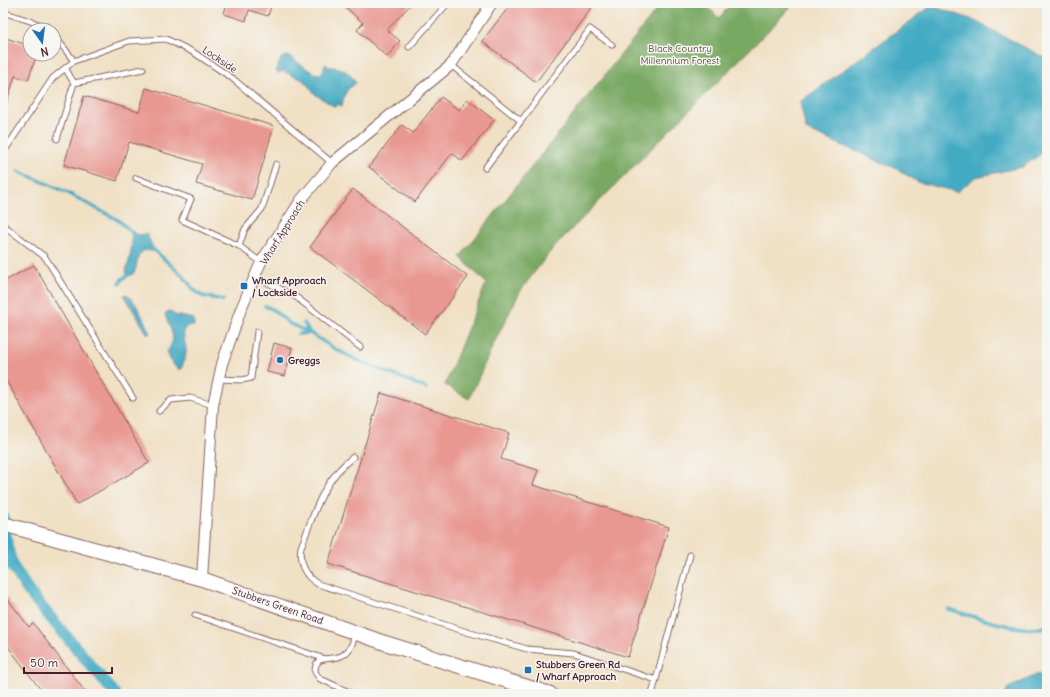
<svg xmlns="http://www.w3.org/2000/svg" width="1050" height="697" viewBox="0 0 1050 697" font-family="Delius,sans-serif">
  <style>
    .forest { fill: #78a862; stroke: #616446 }
    .water { fill: #43aac3; stroke: #466477 }
    .lines { fill: none; stroke-linecap: round; stroke-linejoin: round }
    .stream { stroke: #43aac3; stroke-width: 3.5 }
    .canal { stroke: #43aac3; stroke-width: 12 }
    .building { fill: #e99791 }
    .lane-casing { stroke: #846361; stroke-width: 7 }
    .street-casing { stroke: #846361; stroke-width: 12 }
    .secondary-casing { stroke: #846361; stroke-width: 16 }
    .lane { stroke: #fff; stroke-width: 5 }
    .street { stroke: #fff; stroke-width: 10 }
    .secondary { stroke: #fff; stroke-width: 14 }
    .poi-dot { fill: #1f6fb2; stroke: #f6f6f2; stroke-width: 1.5 }
    .labels { text-anchor: middle; stroke-width: 3; stroke-linejoin: round; paint-order: stroke }
    .park-label { font-size: 10px; fill: #605040; stroke: #f6f6f2 }
    .street-label { font-size: 10px; fill: #4a1f2b; stroke: #f6f6f2 }
    .poi-label { font-size: 10px; font-weight: bold; fill: #4a1f2b; stroke: #f6f6f2; text-anchor: start }
  </style>
  <rect width="100%" height="100%" fill="#f6f6f2"/>
  <filter id="ink" filterUnits="userSpaceOnUse"><feTurbulence type="fractalNoise" baseFrequency=".025" numOctaves="2"/><feDisplacementMap in="SourceGraphic" scale="8" xChannelSelector="R" yChannelSelector="G"/><feConvolveMatrix kernelMatrix="1 2 1 2 8 2 1 2 1" color-interpolation-filters="sRGB"/></filter>
  <filter id="wash" filterUnits="userSpaceOnUse"><feTurbulence type="fractalNoise" baseFrequency=".012" numOctaves="4" result="noise"/><feDisplacementMap in="SourceGraphic" scale="16" xChannelSelector="R" yChannelSelector="G"/><feGaussianBlur stdDeviation="0.9" result="paint"/><feColorMatrix in="noise" values="0 0 0 0 0 0 0 0 0 0 0 0 0 0 0 0 0 1.4 0 .05"/><feComposite in="paint" operator="in"/></filter>
  <g filter="url(#wash)">
    <rect width="100%" height="100%" fill="#f0e0c4"/>
    <!-- forest -->
    <path class="forest" d="M 654,3 L 703,3 L 719,18 L 732,3 L 794,3 L 773,26 L 553,248 L 521,290 L 494,343 L 469,399 L 445,385 L 486,283 L 460,257 L 658,8 Z"/>
    <!-- water -->
    <path class="water" d="M 931,6 L 971,19 L 1047,59 L 1047,150 L 1022,167 L 976,177 L 957,192 L 918,182 L 895,168 L 806,130 L 800,102 Z
      M 289,56 L 313,73 L 320,74 L 324,71 L 324,66 L 326,64 L 328,67 C 344,67 348,71 356,83 C 346,89 344,94 342,106 L 337,104 L 335,107 L 316,95 L 303,80 L 283,71 L 278,73 L 276,71 L 281,58 Z
      M 131,232 L 137,235 L 147,234 L 153,248 L 157,252 L 145,250 C 142,252 139,254 138,258 C 136,265 137,276 127,276 C 125,268 127,268 129,261 C 131,252 133,241 131,232 Z
      M 127,294 C 138,304 143,319 150,333 L 148,335 L 124,295 Z
      M 170,311 L 175,315 L 194,319 L 194,326 L 188,325 C 179,337 187,341 186,353 C 186,359 182,363 182,369 L 178,369 L 172,364 L 167,352 C 179,336 169,330 165,314 L 167,312 Z
      M 1043,672 L 1047,677 L 1047,694 L 1005,694 L 1008,688 Z"/>
    <g class="lines">
      <!-- stream -->
      <path class="stream" d="M 18,171 L 66,192 L 118,220 L 134,234
        M 153,249 L 183,276 L 194,290 L 202,296 L 223,300
        M 120,283 L 122,279 L 127,276
        M 265,306 L 272,309 L 290,324 L 310,333 L 335,349 L 359,361 L 426,388
        M 298,334 L 310,333 L 304,323
        M 948,609 C 969,615 1028,636 1047,626"/>
      <!-- canal -->
      <path class="canal" d="M 3,517 L 7,546 L 12,565 L 29,592 L 115,694"/>
    </g>
    <g id="blocks">
      <!-- building -->
      <path class="building" d="M 227,3 L 272,3 L 268,16 L 249,10 L 246,21 L 224,14 Z
        M 341,3 L 412,3 L 387,30 L 400,41 L 387,57 L 357,30 L 363,23 Z
        M 512,3 L 595,3 L 536,82 L 482,41 Z
        M 3,37 L 30,46 L 30,54 L 37,54 L 28,80 L 15,76 L 5,108 L 3,108 Z
        M 146,88 L 274,126 L 252,200 L 196,184 L 202,164 L 129,142 L 117,181 L 64,165 L 84,96 L 139,112 Z
        M 441,97 L 459,110 L 467,99 L 494,120 L 462,161 L 452,153 L 415,202 L 369,167 L 402,125 L 413,133 Z
        M 353,189 L 468,277 L 425,334 L 310,247 Z
        M 34,265 L 149,463 L 77,504 L 3,375 L 3,282 Z
        M 274,343 L 292,348 L 285,376 L 267,372 Z
        M 381,393 L 509,433 L 501,459 L 538,470 L 533,485 L 669,527 L 628,657 L 328,564 Z
        M 3,593 L 29,627 L 33,623 L 87,694 L 44,694 L 3,640 Z"/>
    </g>
  </g>
  <g filter="url(#ink)">
    <use href="#blocks" fill-opacity="0" stroke="#846361" stroke-width="1"/>
    <g class="lines">
      <!-- lane casing -->
      <g class="lane-casing">
        <path id="lane" d="M 480,3 L 488,10
          M 304,6 L 307,3
          M 3,12 L 48,27 L 50,30
          M 54,35 L 74,61
          M 409,47 L 448,3
          M 451,65 L 521,121 L 590,29 L 612,45
          M 74,83 L 143,69
          M 57,139 L 74,83 L 65,68
          M 3,153 L 53,78 L 74,61 L 129,41 L 166,39 L 193,52 L 232,78 L 332,163
          M 485,168 L 521,121
          M 136,178 L 191,199 L 182,220 L 239,246 L 261,262
          M 3,225 L 45,257 L 133,398
          M 239,246 L 245,229 L 262,209 L 276,164
          M 255,276 L 296,297 L 360,347
          M 219,379 L 242,380 L 251,378 L 257,332
          M 159,411 L 171,400 L 190,398 L 213,405
          M 353,457 C 322,481 315,512 301,547 C 298,562 304,576 318,584 L 467,632 L 527,649 L 574,653 L 656,680
          M 195,615 L 325,659
          M 353,694 L 325,681 L 320,679 L 315,672 C 315,652 332,662 343,655 C 351,650 353,642 355,634
          M 652,694 L 690,555"/>
      </g>
      <!-- street casing -->
      <g class="street-casing">
        <path id="street" d="M 202,579 L 213,405 L 222,364 L 241,309 L 261,262 L 301,200 L 332,163 L 451,65 L 492,3"/>
      </g>
      <!-- secondary casing -->
      <g class="secondary-casing">
        <path id="secondary" d="M 3,524 L 202,579 L 385,643 L 550,694"/>
      </g>
      <!-- lane -->
      <use href="#lane" class="lane"/>
      <!-- street -->
      <use href="#street" class="street"/>
      <!-- secondary -->
      <use href="#secondary" class="secondary"/>
    </g>
  </g>
  <!-- markers -->
  <g class="poi-dot">
    <rect x="240" y="282" width="8" height="8" rx="2"/>
    <circle cx="280" cy="360" r="4"/>
    <rect x="524" y="666" width="8" height="8" rx="2"/>
  </g>
  <g class="labels">
    <!-- park labels -->
    <g class="park-label">
      <text x="680" y="52">Black Country<tspan x="680" dy="12">Millennium Forest</tspan></text>
    </g>
    <!-- street labels -->
    <g class="street-label">
      <text transform="translate(220 59) rotate(34)" y="4">Lockside</text>
      <text transform="translate(282 232) rotate(-58)" y="4">Wharf Approach</text>
      <text transform="translate(278 605) rotate(19)" y="4">Stubbers Green Road</text>
    </g>
    <!-- poi labels -->
    <g class="poi-label">
      <text x="252" y="284">Wharf Approach<tspan x="252" dy="12">/ Lockside</tspan></text>
      <text x="288" y="364">Greggs</text>
      <text x="536" y="668">Stubbers Green Rd<tspan x="536" dy="12">/ Wharf Approach</tspan></text>
    </g>
  </g>
  <!-- margin -->
  <rect width="1050" height="697" fill="none" stroke="#f6f6f2" stroke-width="16"/>
  <!-- north arrow -->
  <g transform="translate(42 42) rotate(166)"><circle r="19" fill="#f6f6f2" stroke="#b1a0a2"/>
  <path d="M0-3L7 15L0 10L-7 15Z" fill="#1f6fb2"/>
  <text y="-6" font-size="11" font-weight="bold" text-anchor="middle" fill="#4a1f2b">N</text>
  </g>
  <!-- scale -->
  <path d="M24 667v6h88v-6" fill="none" stroke="#4a1f2b" stroke-width="2"/>
  <text x="30" y="667" font-size="12" fill="#4a1f2b" stroke="#f6f6f2" stroke-width="3" paint-order="stroke">50 m</text>
</svg>
